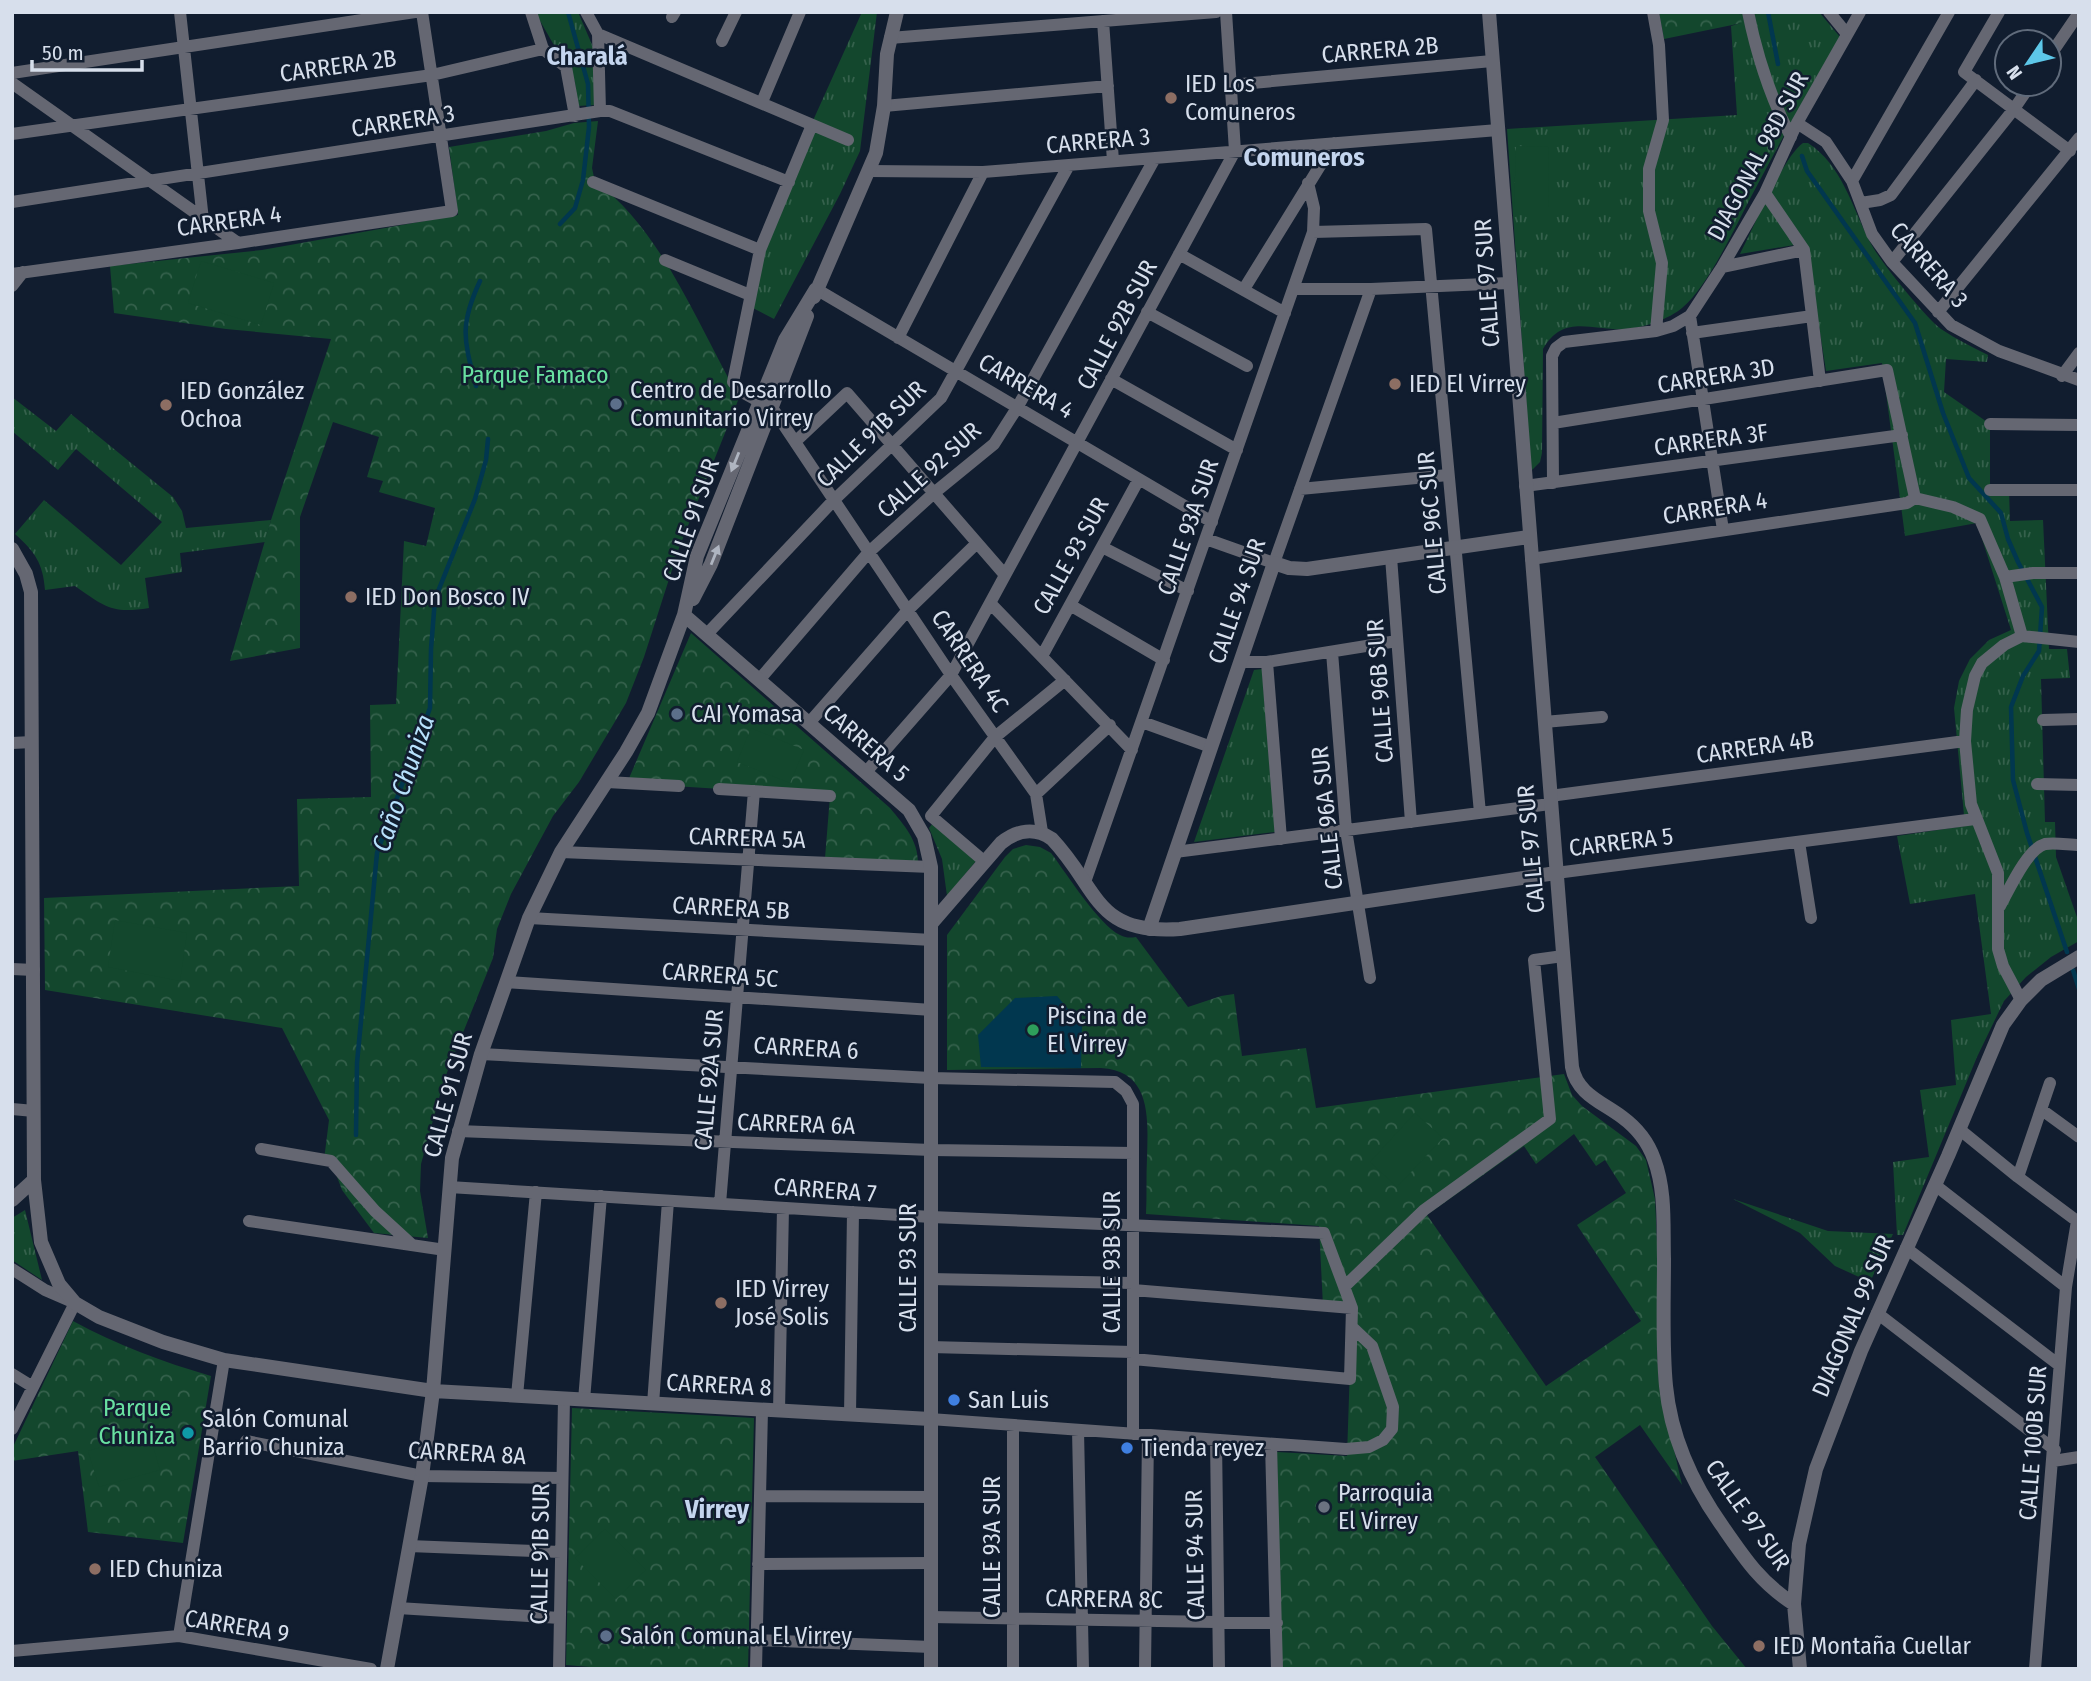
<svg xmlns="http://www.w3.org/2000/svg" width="2091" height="1681" viewBox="0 0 2091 1681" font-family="'Fira Sans Condensed',sans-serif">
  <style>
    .grass { fill: url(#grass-tufts) }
    .forest { fill: url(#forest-crowns); fill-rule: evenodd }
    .garden { fill: #13472d }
    .water { fill: #01374f }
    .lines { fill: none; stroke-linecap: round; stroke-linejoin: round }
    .stream { stroke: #01374f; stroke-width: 4.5 }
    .minor { stroke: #656772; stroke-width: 12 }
    .tertiary { stroke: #656772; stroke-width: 14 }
    .oneway { fill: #afb5c1 }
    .education-dot { fill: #8d6e63; stroke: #111d2f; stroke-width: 2.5 }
    .service-dot { fill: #5c6f8a; stroke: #111d2f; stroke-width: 2.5 }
    .leisure-dot { fill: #2e9e5b; stroke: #111d2f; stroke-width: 2.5 }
    .shop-dot { fill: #3f7fe0; stroke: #111d2f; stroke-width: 2.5 }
    .culture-dot { fill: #0f9aa8; stroke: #111d2f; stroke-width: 2.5 }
    .worship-dot { fill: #6b7280; stroke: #111d2f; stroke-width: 2.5 }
    .labels { text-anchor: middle; stroke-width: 5; stroke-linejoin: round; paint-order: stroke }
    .street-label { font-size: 24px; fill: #d7dfec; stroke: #111d2f }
    .poi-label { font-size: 24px; fill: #d7dfec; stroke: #111d2f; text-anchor: start }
    .park-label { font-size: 24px; fill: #69e1a1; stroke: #111d2f }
    .neighbourhood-label { font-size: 26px; font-weight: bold; fill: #c4d5ee; stroke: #111d2f }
    .water-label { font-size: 26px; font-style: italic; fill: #b8e2fd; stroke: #111d2f }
  </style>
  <defs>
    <pattern id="grass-tufts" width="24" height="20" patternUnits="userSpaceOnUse" patternTransform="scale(1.75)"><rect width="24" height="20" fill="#13472d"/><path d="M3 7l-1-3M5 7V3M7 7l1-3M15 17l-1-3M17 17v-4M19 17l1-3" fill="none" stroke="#35614c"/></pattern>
    <pattern id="forest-crowns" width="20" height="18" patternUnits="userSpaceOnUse" patternTransform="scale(1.75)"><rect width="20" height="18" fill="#13472d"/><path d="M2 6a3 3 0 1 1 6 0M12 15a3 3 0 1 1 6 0" fill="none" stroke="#35614c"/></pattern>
  </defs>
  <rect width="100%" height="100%" fill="#111d2f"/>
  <!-- grass -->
  <path class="grass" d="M 535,12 L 578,12 L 593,47 L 596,105 L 577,106 L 575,82 Z
    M 862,12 L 877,12 L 860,151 L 840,194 L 774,319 L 749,306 L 763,248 L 811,125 Z
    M 1739,12 L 1819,12 L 1840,37 C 1809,89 1780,142 1752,195 C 1736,225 1708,287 1682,308 C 1669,319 1645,327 1628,329 C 1594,332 1564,312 1543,349 L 1542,453 L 1540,462 L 1531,471 L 1507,129 L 1737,115 L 1731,26 L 1741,23 Z
    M 1803,143 L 1808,143 C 1842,165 1852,207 1870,242 C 1879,260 1925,317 1941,329 C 1956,339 1972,347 1988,355 L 1987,362 L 1946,359 L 1944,392 L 1990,424 L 1990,490 L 2009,490 L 2010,521 L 2043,520 L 2049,649 L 2067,649 L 2070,678 L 2041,679 L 2045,822 L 2055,822 L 2056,857 L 2079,923 L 2079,941 L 2051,957 L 2026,977 L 2004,1001 L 1977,1057 L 1903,1235 L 1897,1235 L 1893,1162 L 1929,1157 L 1920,1090 L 1956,1085 L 1951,1020 L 1991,1014 L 1975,894 L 1910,904 L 1897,836 L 1965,826 L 1954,708 L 1959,681 L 1970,659 L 1989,640 L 2011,630 L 1977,523 L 1905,536 L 1882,363 L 1826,371 L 1806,243 L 1740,254 C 1753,229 1783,157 1803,143 Z
    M 12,397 L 56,431 L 71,414 L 173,497 L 182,511 L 186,528 L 271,520 L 265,542 L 180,553 L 182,572 L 145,578 L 149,608 C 112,614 105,607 75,586 L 45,590 C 43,563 35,552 15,534 L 44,500 L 121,565 L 162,522 L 76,449 L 58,470 L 12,431 Z
    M 1262,669 L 1275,832 L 1194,842 L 1254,670 Z
    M 933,823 L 976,861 L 947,896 L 942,859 L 929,828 Z
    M 1733,1199 L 1828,1231 L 1893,1234 L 1870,1282 L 1835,1266 L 1800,1233 Z
    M 25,1210 L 42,1280 L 12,1260 L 12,1218 Z"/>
  <!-- forest -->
  <path class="forest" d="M 1659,12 L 1739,12 L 1742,23 L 1664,39 Z
    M 598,121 L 592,168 L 595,182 C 656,223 696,319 731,383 L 741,393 L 679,548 L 644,657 L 626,703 L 579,782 L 553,816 L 511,894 L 497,929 L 493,958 L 444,1080 L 421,1164 L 420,1191 L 428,1238 L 374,1233 L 342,1190 L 331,1161 L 324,1160 L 329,1120 L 282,1028 L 45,990 L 44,898 L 299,886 L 297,799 L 371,797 L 370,705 L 396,704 L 404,541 L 426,546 L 435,508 L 379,492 L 383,481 L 367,477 L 379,437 L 333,422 L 300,517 L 300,648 L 230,661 L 271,520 L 331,339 L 226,329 L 114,313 L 110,266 L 262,250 L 458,215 L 449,147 L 546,131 L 574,123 Z
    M 691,633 L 890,808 C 904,825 918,840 918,863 L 825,858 L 830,796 L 627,783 Z
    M 1026,845 L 1040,847 L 1051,853 C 1066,873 1099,925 1120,935 C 1126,938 1130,938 1136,937 L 1188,1007 L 1221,996 L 1234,994 L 1242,1056 L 1306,1048 L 1316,1108 L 1564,1074 L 1572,1095 L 1582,1106 L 1636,1146 L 1646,1160 L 1655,1199 L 1660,1308 L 1657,1350 L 1659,1383 L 1682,1485 L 1640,1425 L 1595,1457 L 1712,1626 L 1747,1669 L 1280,1669 L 1277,1452 L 1347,1456 L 1352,1308 L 1323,1306 L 1319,1226 L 1146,1214 C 1147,1195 1146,1177 1147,1158 C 1148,1119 1152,1071 1101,1068 L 947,1070 L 947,935 L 1005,857 L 1013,849 ZM 1574,1134 L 1596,1166 L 1605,1160 L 1626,1193 L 1577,1225 L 1641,1321 L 1546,1386 L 1427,1215 L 1524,1146 L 1536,1164 Z
    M 73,1321 C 117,1345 163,1362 211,1376 L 183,1543 L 88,1532 L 78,1451 L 12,1461 L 12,1449 Z
    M 572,1408 L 754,1418 L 748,1669 L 615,1669 L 566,1665 Z"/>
  <!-- garden -->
  <path class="garden" d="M 1516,146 L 1549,147 L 1548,207 L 1514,207 Z
    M 201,261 L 274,283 L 261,325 L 188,303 Z
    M 751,728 L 804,750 L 790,783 L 737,762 Z
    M 115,920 L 187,933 L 180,981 L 108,967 Z
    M 1415,1113 L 1443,1138 L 1397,1187 L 1370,1162 Z
    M 149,1433 L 160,1470 L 99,1487 L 88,1451 Z
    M 605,1529 L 646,1570 L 616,1599 L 575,1558 Z"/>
  <!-- water -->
  <path class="water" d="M 1057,996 L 1082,1025 L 1081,1068 L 981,1067 L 978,1035 L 1015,998 Z"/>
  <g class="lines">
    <!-- stream -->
    <path class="stream" d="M 1768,12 L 1778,64
      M 1802,156 L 1807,171 L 1915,323 L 1943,413 L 1969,478 L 2001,513 L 2008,539 L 2018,562 L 2042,607 L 2039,651 L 2023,676 L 2011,707 L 2013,780 L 2027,833 L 2067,952
      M 560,224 L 575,208 L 583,180 L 589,127 L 588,84 L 568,12
      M 476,386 C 464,340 459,326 480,281
      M 2073,970 L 2079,989
      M 356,1135 L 357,1063 L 377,853 L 430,708 L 431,649 L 435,599 L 475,499 L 486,460 L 488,439"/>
    <!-- minor -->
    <path class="minor" d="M 180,12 L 203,220
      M 531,12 L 543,49 L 566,67 L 575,116
      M 586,12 L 598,34 L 600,111
      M 1653,12 L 1659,45 L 1663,120 L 1649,169 L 1649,211 L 1662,263 L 1656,331
      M 1748,12 C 1757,56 1770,97 1791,137
      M 1829,12 L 1847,34
      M 1999,12 L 1964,72 L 2070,151
      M 672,17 L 675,12
      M 1103,21 L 1113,161
      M 598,34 L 848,140
      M 890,38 L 1216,12
      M 722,41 L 736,12
      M 2049,57 L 2079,13
      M 12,73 L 415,12
      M 12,83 L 238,243
      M 1230,85 L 1492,61
      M 762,102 L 800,12
      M 884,106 L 1108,86
      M 1797,123 L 1826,142 L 1852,181 L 1872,234 L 1892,262 L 1951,325 L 1999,351 L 2079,380
      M 812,125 L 760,250 L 733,382 L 742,392 L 773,409 L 951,675 L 1036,794 L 1042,832
      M 12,134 L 432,75 L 543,49
      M 869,171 L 983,172 L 1498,130
      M 1852,181 L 1949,12
      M 593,182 L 760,250
      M 1765,193 L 1804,250 L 1820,381
      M 12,202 L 600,111 L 610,111 L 789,182
      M 1861,203 L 1880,200 L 1891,195 L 1976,80
      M 1313,232 L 1426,229 L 1480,813
      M 1179,254 L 1285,313
      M 665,260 L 750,295
      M 1892,262 L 2014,109 L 2031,84
      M 1722,267 L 1804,250
      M 12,274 L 238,243 L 452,211 L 422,12
      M 12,286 L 23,272
      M 816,289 L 1212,522
      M 1244,289 L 1334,143
      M 1293,289 L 1371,289 L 1509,283
      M 1147,312 L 1247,366
      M 1938,312 L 2079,138
      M 1690,316 L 1723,530
      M 1692,333 L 1812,316
      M 898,338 L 983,172
      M 2062,376 L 2079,353
      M 1111,379 L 1237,450
      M 1990,424 L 2079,425
      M 795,442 L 847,393 L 1005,575
      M 1553,483 L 1552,356 L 1556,348 L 1564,342 L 1656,331 L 1673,326 L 1690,316 L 1722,267 L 1765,193 L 1797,123 L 1860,12
      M 1525,486 L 1902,435
      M 1300,489 L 1448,475
      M 1990,490 L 2079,490
      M 1915,498 L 1953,507 L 1980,519 L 2005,577 L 2022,636
      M 1206,539 L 1274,563 L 1371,289
      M 1102,547 L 1188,591
      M 1391,557 L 1411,822
      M 1531,559 L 1907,503 L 1915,498 L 1887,370 L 1553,423
      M 2005,577 L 2033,573 L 2079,573
      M 990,603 L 1132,750
      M 1070,605 L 1164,660
      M 707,634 L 834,500 L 941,398 L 1069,165
      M 1332,652 L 1346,830 L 1370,978
      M 1042,656 L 1139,479
      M 1240,662 L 1267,662 L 1397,641
      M 1267,662 L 1281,839
      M 759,680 L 869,552 L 934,493 L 994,444 L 1017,408 L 1155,158
      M 2043,720 L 2079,719
      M 1142,722 L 1211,747
      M 1544,722 L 1602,717
      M 809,723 L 908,610 L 977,543
      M 12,743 L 32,742
      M 866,772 L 951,675 L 1235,151 L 1226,12
      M 607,782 L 679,786
      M 2037,784 L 2079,785
      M 719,789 L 830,796
      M 1036,794 L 1110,725
      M 1550,796 L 1965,741
      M 1799,842 L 1811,918
      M 561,852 L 931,867
      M 1175,852 L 1550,804
      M 985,862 L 931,816 L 995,737 L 1065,680
      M 1556,873 L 1975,819
      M 1085,882 L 1313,232 L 1314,208 L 1308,183
      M 2000,906 C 2009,890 2027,849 2045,844 C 2055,842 2069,845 2079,845
      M 529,918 L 932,940
      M 12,969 L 34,970
      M 506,982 L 932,1010
      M 2021,1000 L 2003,966 L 1998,949 L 1998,873 L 1971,804 L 1965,741 L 1967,710 L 1975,676 L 1982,663 L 2004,645 L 2022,636 L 2079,642
      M 481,1054 L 931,1078 L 1115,1082 L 1126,1091 L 1133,1104 L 1133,1434
      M 12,1109 L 34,1111
      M 2042,1110 L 2079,1137
      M 1959,1129 L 2018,1177 L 2077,1221 L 2066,1287 L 2035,1669
      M 458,1131 L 931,1150 L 1133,1153
      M 261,1149 L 331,1161 L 375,1211 L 411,1244
      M 2018,1177 L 2050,1083
      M 1935,1185 L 2066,1287
      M 449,1187 L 931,1217 L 1324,1233 L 1352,1308 L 1350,1379 L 1133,1359
      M 720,1204 L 754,791
      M 249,1221 L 445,1250
      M 1906,1248 L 2059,1365
      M 12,1269 L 45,1290 L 75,1303 L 12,1429
      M 930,1279 L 1133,1283
      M 1344,1287 L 1424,1210 L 1550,1119 L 1534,960 L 1563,956
      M 1133,1290 L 1352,1308
      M 1877,1313 L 2055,1450
      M 930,1347 L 1133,1352
      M 12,1374 L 33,1387
      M 517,1396 L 536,1192
      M 584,1400 L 601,1196
      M 653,1404 L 668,1201
      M 779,1411 L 783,1208
      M 850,1415 L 853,1212
      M 930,1419 L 1346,1449 L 1369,1447 L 1383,1440 L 1392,1429 L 1393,1407 L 1372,1346 L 1352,1327
      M 1013,1425 L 1013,1669
      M 1078,1430 L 1083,1669
      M 1216,1440 L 1219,1669
      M 246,1441 L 422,1476 L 562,1478
      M 1271,1444 L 1277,1669
      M 2053,1461 L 2079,1457
      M 760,1496 L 930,1497
      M 409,1546 L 561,1552
      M 758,1564 L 930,1563
      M 398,1608 L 560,1618
      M 930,1617 L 1277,1623
      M 179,1636 L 224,1360
      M 757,1640 L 931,1647
      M 12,1651 L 179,1636 L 371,1669
      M 559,1669 L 564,1399
      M 756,1669 L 762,1410
      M 1145,1669 L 1148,1435"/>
    <!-- tertiary -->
    <path class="tertiary" d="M 1489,12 L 1572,1067 C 1577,1094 1602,1102 1622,1117 C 1637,1128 1648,1142 1654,1159 C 1666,1191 1663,1225 1664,1259 C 1664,1301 1662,1344 1666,1386 C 1671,1438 1693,1485 1723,1527 C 1745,1559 1761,1583 1794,1604
      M 814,297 L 876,153 L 884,106 L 887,54 L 897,12
      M 12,549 L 26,574 L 31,592 L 34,1180 L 41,1242 L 59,1284 L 75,1303 L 99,1317 L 163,1342 L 224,1360 L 433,1391 L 930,1419
      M 693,599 L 711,564 L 807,316
      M 684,615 L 909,810 L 924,836 L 931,867 L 931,1669
      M 931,924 L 1001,843 C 1017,830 1035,827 1052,839 C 1100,890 1094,935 1180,929 L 1556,873
      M 1149,929 L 1274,563 L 1289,568 L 1307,569 L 1529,537
      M 12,1200 L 34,1180
      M 387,1669 L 422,1476 L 433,1391 L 452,1158 L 481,1054 L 529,918 L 561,852 L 626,752 L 648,713 L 684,615 L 697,556 L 785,340 L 816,289
      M 1800,1669 L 1794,1604 L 1799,1544 L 1816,1469 L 1861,1351 L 1948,1156 L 2003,1025 L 2021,1000 L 2041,980 L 2079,957"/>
  </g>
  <!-- one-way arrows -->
  <defs><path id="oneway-solid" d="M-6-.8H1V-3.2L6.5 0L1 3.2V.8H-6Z" transform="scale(1.75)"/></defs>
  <g class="oneway">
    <use href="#oneway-solid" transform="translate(735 462) rotate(112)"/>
    <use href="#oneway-solid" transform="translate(715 555) rotate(-68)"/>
  </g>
  <!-- markers -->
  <g class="education-dot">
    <circle cx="1171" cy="98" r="7"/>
    <circle cx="1395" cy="384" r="7"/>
    <circle cx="166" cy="405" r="7"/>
    <circle cx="351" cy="597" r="7"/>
    <circle cx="721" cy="1303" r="7"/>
    <circle cx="95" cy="1569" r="7"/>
    <circle cx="1759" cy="1646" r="7"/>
  </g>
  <g class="service-dot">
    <circle cx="616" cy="404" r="7"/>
    <circle cx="677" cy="714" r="7"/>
    <circle cx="606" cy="1636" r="7"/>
  </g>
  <circle class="leisure-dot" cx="1033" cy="1030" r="7"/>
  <g class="shop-dot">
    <circle cx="954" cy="1400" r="7"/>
    <circle cx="1127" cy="1448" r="7"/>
  </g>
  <circle class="culture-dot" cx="188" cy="1433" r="7"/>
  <circle class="worship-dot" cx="1324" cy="1507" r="7"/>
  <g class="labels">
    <!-- street labels -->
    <g class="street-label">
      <text transform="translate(1380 50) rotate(-5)" y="8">CARRERA 2B</text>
      <text transform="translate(338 66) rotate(-8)" y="8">CARRERA 2B</text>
      <text transform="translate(403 121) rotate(-9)" y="8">CARRERA 3</text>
      <text transform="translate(1098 141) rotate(-5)" y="8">CARRERA 3</text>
      <text transform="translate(1758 156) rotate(-62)" y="8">DIAGONAL 98D SUR</text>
      <text transform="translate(229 221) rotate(-8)" y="8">CARRERA 4</text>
      <text transform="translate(1929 265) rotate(49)" y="8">CARRERA 3</text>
      <text transform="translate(1487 283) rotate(-94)" y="8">CALLE 97 SUR</text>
      <text transform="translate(1117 325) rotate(-62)" y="8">CALLE 92B SUR</text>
      <text transform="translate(1716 376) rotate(-9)" y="8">CARRERA 3D</text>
      <text transform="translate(1026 386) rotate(30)" y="8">CARRERA 4</text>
      <text transform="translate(871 434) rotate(-44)" y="8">CALLE 91B SUR</text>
      <text transform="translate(1711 440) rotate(-8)" y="8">CARRERA 3F</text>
      <text transform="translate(929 470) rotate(-42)" y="8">CALLE 92 SUR</text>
      <text transform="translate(1715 508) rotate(-9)" y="8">CARRERA 4</text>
      <text transform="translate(691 520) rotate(-71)" y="8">CALLE 91 SUR</text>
      <text transform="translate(1432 523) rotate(-95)" y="8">CALLE 96C SUR</text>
      <text transform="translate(1188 527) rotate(-71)" y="8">CALLE 93A SUR</text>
      <text transform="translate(1071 556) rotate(-61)" y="8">CALLE 93 SUR</text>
      <text transform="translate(1237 601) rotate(-71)" y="8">CALLE 94 SUR</text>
      <text transform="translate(970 661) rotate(56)" y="8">CARRERA 4C</text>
      <text transform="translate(1380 691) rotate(-94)" y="8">CALLE 96B SUR</text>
      <text transform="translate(866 743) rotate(41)" y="8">CARRERA 5</text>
      <text transform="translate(1755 747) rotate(-8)" y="8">CARRERA 4B</text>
      <text transform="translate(1327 818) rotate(-96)" y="8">CALLE 96A SUR</text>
      <text transform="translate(747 838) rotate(2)" y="8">CARRERA 5A</text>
      <text transform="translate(1621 842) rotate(-7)" y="8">CARRERA 5</text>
      <text transform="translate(1531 849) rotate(-95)" y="8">CALLE 97 SUR</text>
      <text transform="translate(731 908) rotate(3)" y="8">CARRERA 5B</text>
      <text transform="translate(720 975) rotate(4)" y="8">CARRERA 5C</text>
      <text transform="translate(806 1048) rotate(3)" y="8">CARRERA 6</text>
      <text transform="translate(709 1080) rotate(-85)" y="8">CALLE 92A SUR</text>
      <text transform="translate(448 1095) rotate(-75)" y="8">CALLE 91 SUR</text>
      <text transform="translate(796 1124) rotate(2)" y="8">CARRERA 6A</text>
      <text transform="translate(825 1190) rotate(4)" y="8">CARRERA 7</text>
      <text transform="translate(1112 1262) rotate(-90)" y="8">CALLE 93B SUR</text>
      <text transform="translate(908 1268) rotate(-90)" y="8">CALLE 93 SUR</text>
      <text transform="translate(1853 1316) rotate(-67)" y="8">DIAGONAL 99 SUR</text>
      <text transform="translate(719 1385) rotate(3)" y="8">CARRERA 8</text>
      <text transform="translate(2033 1443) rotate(-86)" y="8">CALLE 100B SUR</text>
      <text transform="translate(467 1453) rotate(3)" y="8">CARRERA 8A</text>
      <text transform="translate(1748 1515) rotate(55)" y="8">CALLE 97 SUR</text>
      <text transform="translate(992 1547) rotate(-90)" y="8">CALLE 93A SUR</text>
      <text transform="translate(540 1554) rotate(-89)" y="8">CALLE 91B SUR</text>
      <text transform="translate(1195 1555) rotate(-91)" y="8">CALLE 94 SUR</text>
      <text transform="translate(1104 1599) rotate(1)" y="8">CARRERA 8C</text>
      <text transform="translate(237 1626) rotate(9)" y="8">CARRERA 9</text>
    </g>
    <!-- poi labels -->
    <g class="poi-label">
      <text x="1185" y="92">IED Los<tspan x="1185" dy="28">Comuneros</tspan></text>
      <text x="1409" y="392">IED El Virrey</text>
      <text x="630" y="398">Centro de Desarrollo<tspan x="630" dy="28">Comunitario Virrey</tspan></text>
      <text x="180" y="399">IED González<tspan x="180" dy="28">Ochoa</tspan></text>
      <text x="365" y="605">IED Don Bosco IV</text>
      <text x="691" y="722">CAI Yomasa</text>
      <text x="1047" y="1024">Piscina de<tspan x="1047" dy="28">El Virrey</tspan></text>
      <text x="735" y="1297">IED Virrey<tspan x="735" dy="28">José Solis</tspan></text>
      <text x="968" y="1408">San Luis</text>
      <text x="202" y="1427">Salón Comunal<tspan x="202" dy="28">Barrio Chuniza</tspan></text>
      <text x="1141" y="1456">Tienda reyez</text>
      <text x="1338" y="1501">Parroquia<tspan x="1338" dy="28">El Virrey</tspan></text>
      <text x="109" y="1577">IED Chuniza</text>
      <text x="620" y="1644">Salón Comunal El Virrey</text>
      <text x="1773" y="1654">IED Montaña Cuellar</text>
    </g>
    <!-- park labels -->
    <g class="park-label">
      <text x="535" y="383">Parque Famaco</text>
      <text x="137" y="1416">Parque<tspan x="137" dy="28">Chuniza</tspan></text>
    </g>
    <!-- neighbourhood labels -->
    <g class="neighbourhood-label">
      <text x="587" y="65">Charalá</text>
      <text x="1304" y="166">Comuneros</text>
      <text x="717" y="1518">Virrey</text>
    </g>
    <!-- water labels -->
    <g class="water-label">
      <text transform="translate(403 783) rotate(-71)" y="9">Caño Chuniza</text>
    </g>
  </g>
  <!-- border -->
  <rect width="2091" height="1681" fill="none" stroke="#d7dfec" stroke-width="28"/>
  <!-- north arrow -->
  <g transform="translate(2028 63) rotate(235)"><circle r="33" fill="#111d2f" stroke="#606b7b" stroke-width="2"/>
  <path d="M0-5L12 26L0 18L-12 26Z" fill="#5dc7e8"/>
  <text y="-10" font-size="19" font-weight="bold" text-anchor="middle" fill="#d7dfec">N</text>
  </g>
  <!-- scale -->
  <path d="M32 60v10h110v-10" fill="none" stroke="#d7dfec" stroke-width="3.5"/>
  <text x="42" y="60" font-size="21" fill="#d7dfec" stroke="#111d2f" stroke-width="5" paint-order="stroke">50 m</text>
</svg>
